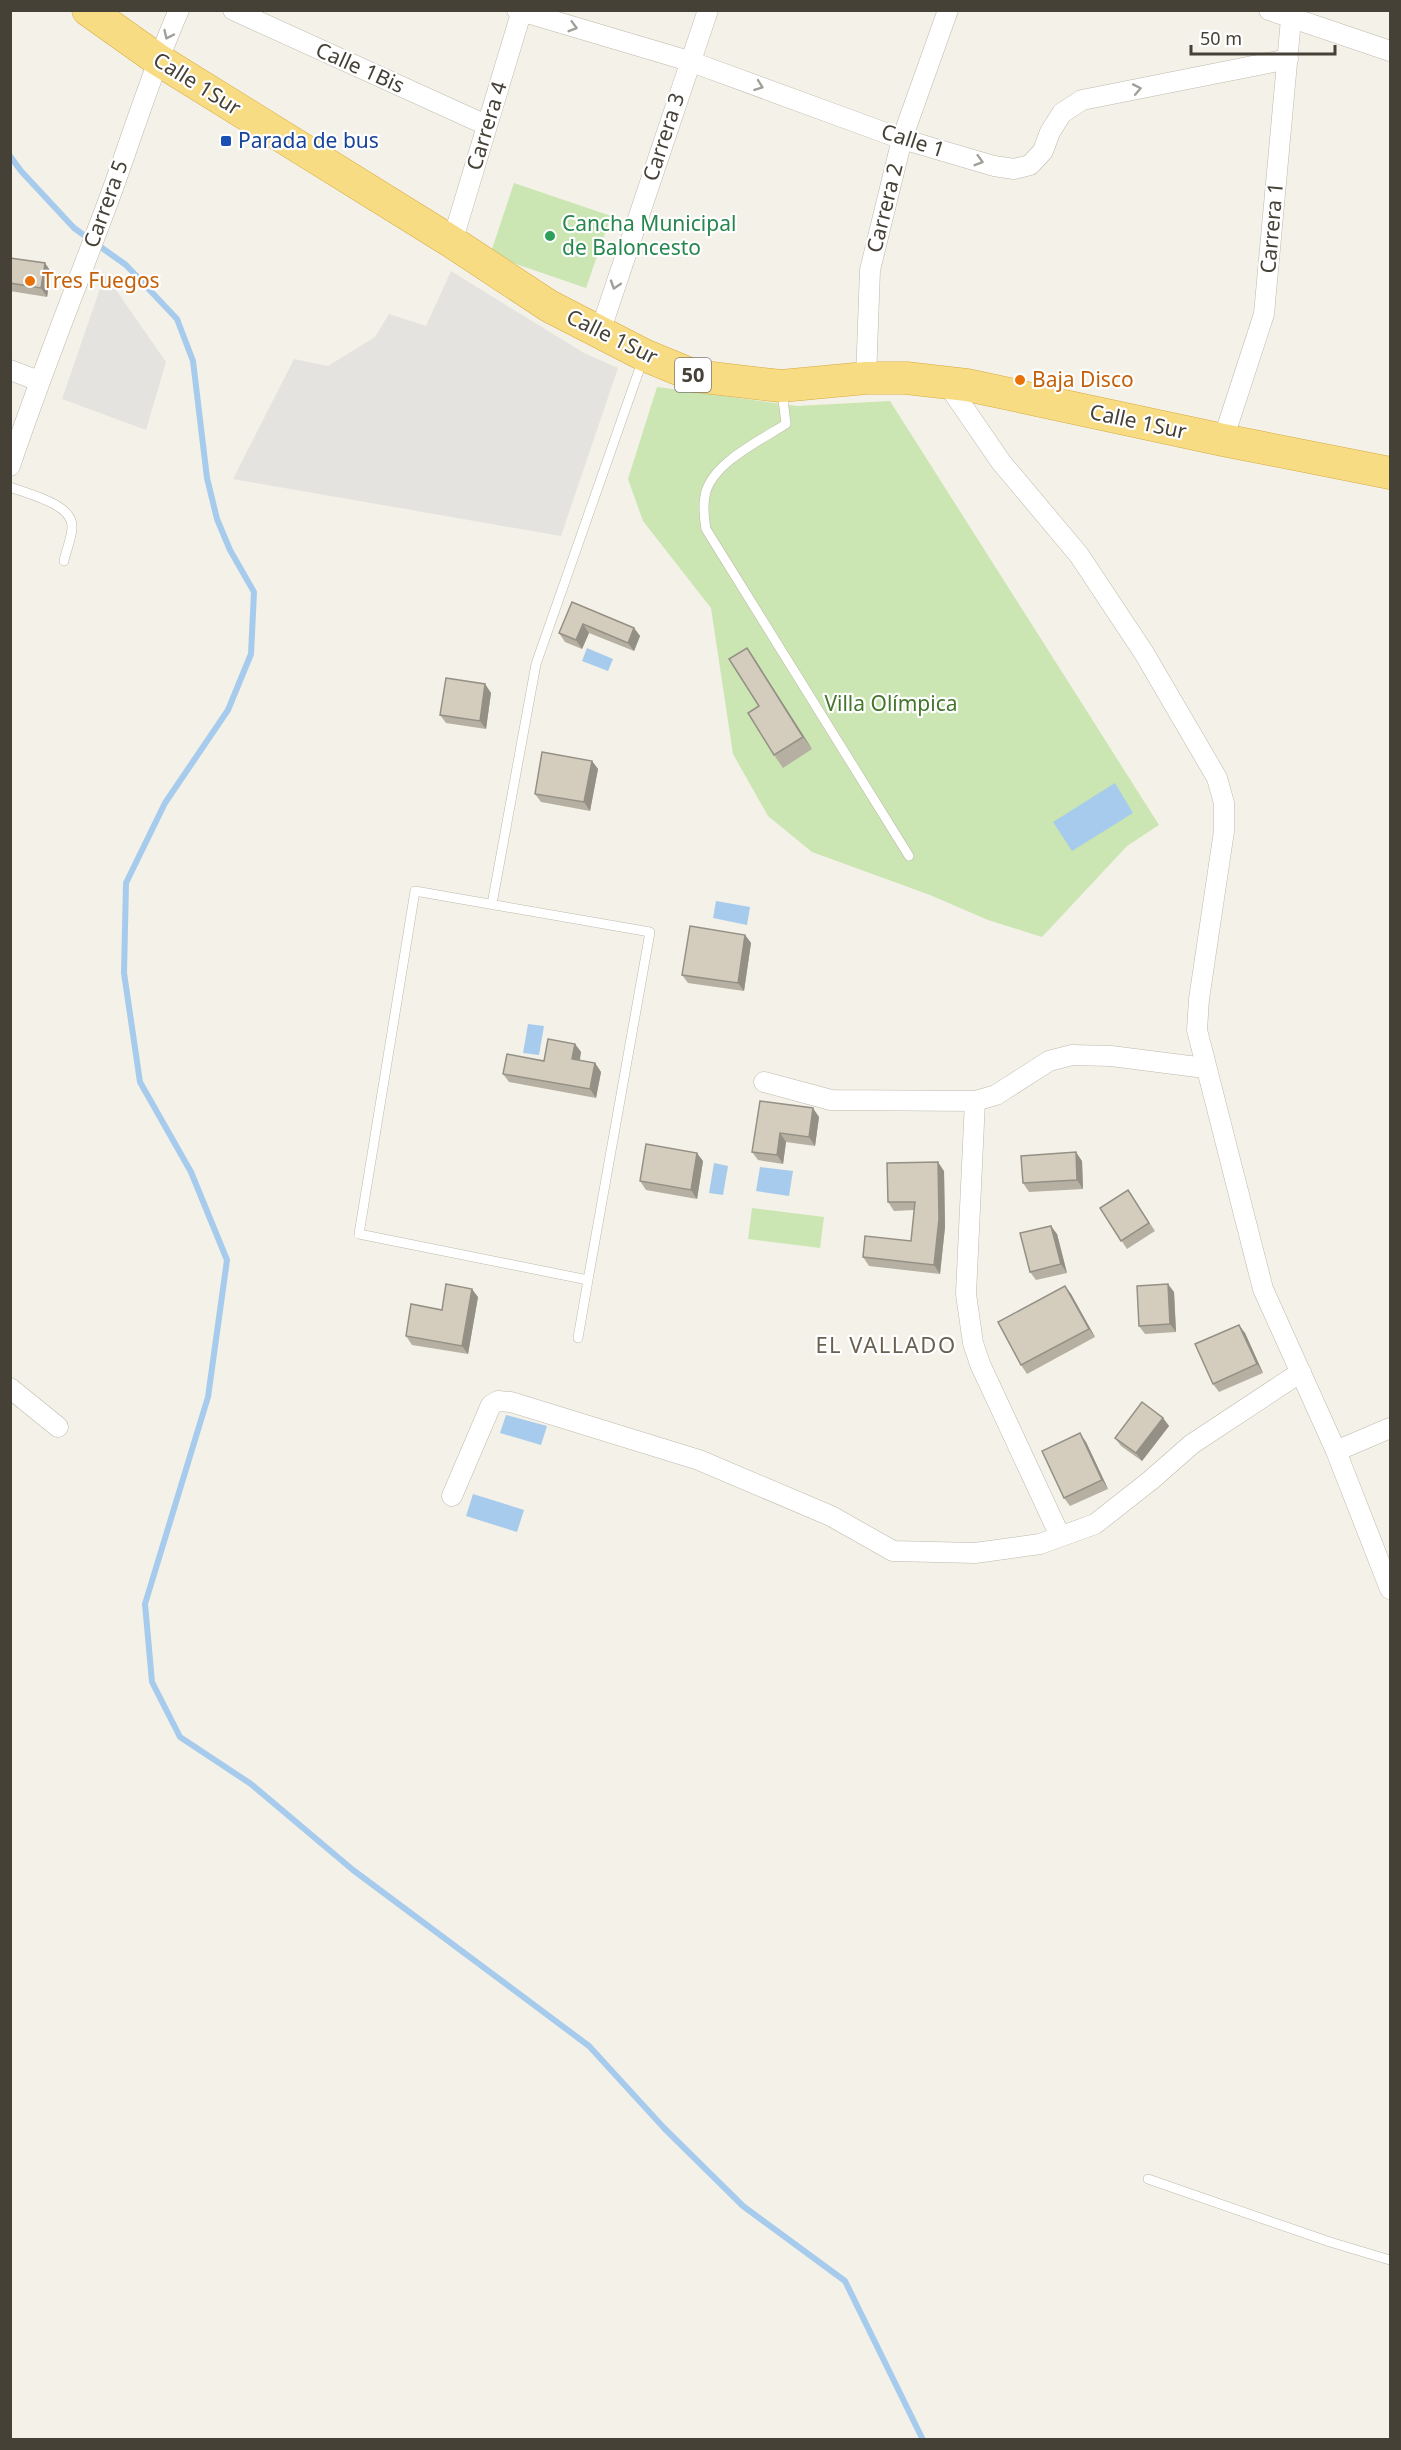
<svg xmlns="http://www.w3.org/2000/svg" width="1401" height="2450" viewBox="0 0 1401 2450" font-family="'Noto Sans',sans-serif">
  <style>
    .green { fill: #cbe6b2 }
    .parking { fill: #e5e3df }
    .water { fill: #a7cbed }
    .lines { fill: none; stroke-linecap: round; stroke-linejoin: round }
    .stream { stroke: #a7cbed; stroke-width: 6 }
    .service-casing { stroke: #beb9ab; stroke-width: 10 }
    .minor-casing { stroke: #beb9ab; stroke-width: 21 }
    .trunk-casing { stroke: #d7aa3e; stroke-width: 33 }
    .service { stroke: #fff; stroke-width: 9 }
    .minor { stroke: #fff; stroke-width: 20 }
    .trunk { stroke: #f8dc84; stroke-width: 32 }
    .wall { fill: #b6b0a3 }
    .shaded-wall { fill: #949085 }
    .building { fill: #d4cdbe; stroke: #949085; stroke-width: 1.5 }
    .oneway { stroke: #a2a09b }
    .transit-dot { fill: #1a4fb4; stroke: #fff; stroke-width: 2 }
    .leisure-dot { fill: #2e9e5b; stroke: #fff; stroke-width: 2 }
    .food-dot { fill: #e8710a; stroke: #fff; stroke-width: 2 }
    .labels { text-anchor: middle; stroke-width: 4.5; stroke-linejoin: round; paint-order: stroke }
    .shield { fill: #fff; stroke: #7e7a73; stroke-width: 1.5 }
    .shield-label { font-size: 20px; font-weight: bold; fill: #464137 }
    .street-label { font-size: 21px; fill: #464137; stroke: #fff }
    .transit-label { font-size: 21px; fill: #164399; stroke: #fff; text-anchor: start }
    .leisure-label { font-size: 21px; fill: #27864d; stroke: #fff; text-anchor: start }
    .food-label { font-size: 21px; fill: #c56008; stroke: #fff; text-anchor: start }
    .park-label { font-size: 21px; fill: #43762c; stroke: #fff }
    .neighbourhood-label { font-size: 22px; letter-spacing: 1.5px; fill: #69604f; stroke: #fff }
  </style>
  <rect width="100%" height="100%" fill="#f3f1e8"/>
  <!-- green -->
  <path class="green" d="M 514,183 L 611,216 L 586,288 L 490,255 Z
    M 657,387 L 797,406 L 890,401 L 1159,825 L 1127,846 L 1042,937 L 988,920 L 930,895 L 812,852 L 768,816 L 733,754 L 711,608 L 643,521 L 628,479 Z
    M 752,1208 L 824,1217 L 820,1248 L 748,1239 Z"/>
  <!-- parking -->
  <path class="parking" d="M 451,271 L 584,353 L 618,368 L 561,536 L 233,479 L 294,359 L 328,366 L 375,337 L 389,314 L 426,326 Z
    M 105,274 L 166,362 L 146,430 L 62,399 Z"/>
  <!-- water -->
  <path class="water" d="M 587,648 L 613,659 L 608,671 L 582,661 Z
    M 1115,783 L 1133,813 L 1072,851 L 1053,822 Z
    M 716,901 L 750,907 L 747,925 L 713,918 Z
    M 528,1024 L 544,1026 L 539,1055 L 523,1053 Z
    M 714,1163 L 728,1166 L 723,1195 L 709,1193 Z
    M 760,1167 L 793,1171 L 789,1196 L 756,1191 Z
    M 506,1415 L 547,1426 L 541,1445 L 500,1433 Z
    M 473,1494 L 524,1510 L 517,1532 L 466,1516 Z"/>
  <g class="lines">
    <!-- stream -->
    <path class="stream" d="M 10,156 L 21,171 L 74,228 L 126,265 L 177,319 L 193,361 L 207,478 L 217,519 L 230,550 L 254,592 L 251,654 L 228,710 L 165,803 L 126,883 L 124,973 L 140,1082 L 191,1172 L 227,1260 L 208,1397 L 145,1604 L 152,1682 L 180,1737 L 251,1784 L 353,1870 L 589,2046 L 664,2128 L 743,2206 L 845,2281 L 923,2440"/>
    <!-- service casing -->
    <g class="service-casing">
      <path id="service" d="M 782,391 L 786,424 C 761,440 710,464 705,496 C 703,507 704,518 706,529 L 909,856
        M 10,487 C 28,494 73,504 72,527 C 72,538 66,550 64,561
        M 492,904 L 536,664 L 643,359
        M 578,1338 L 588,1280 L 650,932 L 415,891 L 359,1234 L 588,1280
        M 1148,2179 L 1330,2242 L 1390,2260"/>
    </g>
    <!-- minor casing -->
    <g class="minor-casing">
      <path id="minor" d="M 233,10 L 486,125
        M 517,10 L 689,61 L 902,139 L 994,166 L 1014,169 L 1030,165 L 1043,151 L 1050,132 L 1062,113 L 1082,100 L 1288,59
        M 1269,10 L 1390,51
        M 452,242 L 522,10
        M 600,332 L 708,10
        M 10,370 L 39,381
        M 866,378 L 870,270 L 902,139 L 948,10
        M 946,382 L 1001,462 L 1079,555 L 1144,653 L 1217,778 L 1224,803 L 1224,831 L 1199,999 L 1197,1030 L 1263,1289 L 1336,1451 L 1390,1589
        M 1223,440 L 1264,314 L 1291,19 L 1293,10
        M 10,466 C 40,377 75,290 108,202 C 132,137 151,73 179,10
        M 764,1082 L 831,1100 L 975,1101 L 996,1095 L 1049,1061 L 1072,1055 L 1111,1056 L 1205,1068
        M 975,1101 L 966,1294 L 973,1343 L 980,1364 L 1060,1536
        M 10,1388 L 58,1427
        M 1336,1451 L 1390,1428
        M 452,1496 L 491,1405 L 498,1401 L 511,1402 L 699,1460 L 831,1516 L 893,1551 L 975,1553 L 1040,1544 L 1095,1524 L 1151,1480 L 1192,1444 L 1301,1372"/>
    </g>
    <!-- trunk casing -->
    <g class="trunk-casing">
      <path id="trunk" d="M 88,10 L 157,59 L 452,242 L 549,306 L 644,355 L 695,376 L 781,386 L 866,378 L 906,378 L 967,385 L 1223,440 L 1390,473"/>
    </g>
    <!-- service -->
    <use href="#service" class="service"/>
    <!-- minor -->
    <use href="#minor" class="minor"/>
    <!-- trunk -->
    <use href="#trunk" class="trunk"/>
  </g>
  <!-- wall -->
  <path class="wall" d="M 10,258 L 45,263 L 51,272 L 47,297 L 10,291 Z
    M 572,602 L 634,628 L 640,636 L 634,651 L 589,633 L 582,649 L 565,642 L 559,633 Z
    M 747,648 L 812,749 L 783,768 L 774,755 L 759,706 Z
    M 485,684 L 491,693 L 486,729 L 446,723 L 440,715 Z
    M 592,761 L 598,769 L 590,811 L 541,802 L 535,794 Z
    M 745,935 L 751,943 L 744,991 L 688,983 L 682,975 Z
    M 575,1044 L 581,1052 L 580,1060 L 595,1063 L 601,1072 L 596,1098 L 509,1082 L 503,1074 L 544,1061 Z
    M 760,1101 L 819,1117 L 815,1146 L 786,1142 L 783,1164 L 758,1160 L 752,1152 Z
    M 703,1161 L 697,1199 L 646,1190 L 640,1181 Z
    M 1082,1161 L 1083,1189 L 1029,1192 L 1023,1183 Z
    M 944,1171 L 945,1227 L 940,1274 L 869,1266 L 863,1257 L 911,1241 L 914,1210 L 894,1211 L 888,1202 Z
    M 1128,1190 L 1155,1231 L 1127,1249 L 1100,1208 Z
    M 1057,1234 L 1067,1273 L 1036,1280 L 1030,1272 Z
    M 1065,1286 L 1071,1294 L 1095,1337 L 1027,1374 L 1021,1365 Z
    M 1174,1292 L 1176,1332 L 1145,1334 L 1139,1326 Z
    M 478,1297 L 468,1354 L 412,1345 L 406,1336 L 442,1310 Z
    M 1245,1333 L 1263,1373 L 1219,1392 L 1213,1384 Z
    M 1163,1418 L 1169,1426 L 1142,1461 L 1121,1446 L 1115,1438 Z
    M 1086,1442 L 1108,1489 L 1070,1506 L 1064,1498 Z"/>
  <!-- shaded-wall -->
  <path class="shaded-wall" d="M 45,263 L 51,272 L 47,297 L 41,288 Z
    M 583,624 L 589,633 L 582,649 L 576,640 Z
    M 634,628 L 640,636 L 634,651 L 628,643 Z
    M 747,648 L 756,661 L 812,749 L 803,737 Z
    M 485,684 L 491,693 L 486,729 L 480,721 Z
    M 592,761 L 598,769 L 590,811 L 584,802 Z
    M 745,935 L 751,943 L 744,991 L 738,983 Z
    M 575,1044 L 581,1052 L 578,1068 L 572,1059 Z
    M 595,1063 L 601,1072 L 596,1098 L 590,1089 Z
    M 813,1108 L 819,1117 L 815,1146 L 809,1137 Z
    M 780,1133 L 786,1142 L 783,1164 L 777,1155 Z
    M 1076,1152 L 1082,1161 L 1083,1189 L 1077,1180 Z
    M 697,1153 L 703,1161 L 697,1199 L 691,1190 Z
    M 938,1162 L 944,1171 L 945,1227 L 940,1274 L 934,1265 Z
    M 1051,1226 L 1057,1234 L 1067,1273 L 1061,1264 Z
    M 1168,1284 L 1174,1292 L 1176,1332 L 1170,1324 Z
    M 1065,1286 L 1071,1294 L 1095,1337 L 1089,1329 Z
    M 472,1289 L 478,1297 L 468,1354 L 462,1346 Z
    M 1239,1325 L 1245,1333 L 1263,1373 L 1257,1364 Z
    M 1163,1418 L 1169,1426 L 1142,1461 L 1136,1453 Z
    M 1080,1433 L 1086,1442 L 1108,1489 L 1102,1480 Z"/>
  <!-- building -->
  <path class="building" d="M 10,258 L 45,263 L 41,288 L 10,283 Z
    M 572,602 L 634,628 L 628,643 L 583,624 L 576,640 L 559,633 Z
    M 747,648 L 803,737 L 774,755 L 748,713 L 759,706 L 729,659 Z
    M 446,678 L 485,684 L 480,721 L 440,715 Z
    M 542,752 L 592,761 L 584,802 L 535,794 Z
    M 690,926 L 745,935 L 738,983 L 682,975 Z
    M 548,1039 L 575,1044 L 572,1059 L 595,1063 L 590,1089 L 503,1074 L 507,1054 L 544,1061 Z
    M 760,1101 L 813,1108 L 809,1137 L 780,1133 L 777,1155 L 752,1152 Z
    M 646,1144 L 697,1153 L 691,1190 L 640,1181 Z
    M 1076,1152 L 1077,1180 L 1023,1183 L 1021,1156 Z
    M 938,1162 L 939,1219 L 934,1265 L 863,1257 L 865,1236 L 911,1241 L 915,1202 L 888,1202 L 887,1163 Z
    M 1128,1190 L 1149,1223 L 1121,1241 L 1100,1208 Z
    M 1051,1226 L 1061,1264 L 1030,1272 L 1020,1233 Z
    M 446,1284 L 472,1289 L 462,1346 L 406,1336 L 411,1304 L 442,1310 Z
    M 1168,1284 L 1170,1324 L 1139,1326 L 1137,1286 Z
    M 1065,1286 L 1089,1329 L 1021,1365 L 998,1322 Z
    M 1239,1325 L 1257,1364 L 1213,1384 L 1195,1344 Z
    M 1142,1402 L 1163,1418 L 1136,1453 L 1115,1438 Z
    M 1080,1433 L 1102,1480 L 1064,1498 L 1042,1451 Z"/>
  <!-- one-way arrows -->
  <defs><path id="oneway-chevron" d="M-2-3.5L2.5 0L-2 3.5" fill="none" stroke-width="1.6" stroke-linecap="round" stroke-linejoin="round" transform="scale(1.5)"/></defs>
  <g class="oneway">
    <use href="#oneway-chevron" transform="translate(573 27) rotate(16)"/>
    <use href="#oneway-chevron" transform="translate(168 35) rotate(115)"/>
    <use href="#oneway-chevron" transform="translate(759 86) rotate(20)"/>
    <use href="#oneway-chevron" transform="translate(1137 89) rotate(-11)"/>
    <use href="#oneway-chevron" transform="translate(979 161) rotate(16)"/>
    <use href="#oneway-chevron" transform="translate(615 285) rotate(108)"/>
  </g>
  <!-- markers -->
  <rect class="transit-dot" x="220" y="135" width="12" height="12" rx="3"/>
  <circle class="leisure-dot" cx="550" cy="236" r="6"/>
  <g class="food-dot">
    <circle cx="30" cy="281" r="6"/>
    <circle cx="1020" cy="380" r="6"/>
  </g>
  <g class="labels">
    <!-- shield labels -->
    <rect class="shield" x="675" y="358" width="36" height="34" rx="4.5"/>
    <g class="shield-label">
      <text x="693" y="382">50</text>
    </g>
    <!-- street labels -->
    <g class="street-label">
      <text transform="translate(360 68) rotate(24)" y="7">Calle 1Bis</text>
      <text transform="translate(197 84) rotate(32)" y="7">Calle 1Sur</text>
      <text transform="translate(487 126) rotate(-73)" y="7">Carrera 4</text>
      <text transform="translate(664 137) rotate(-72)" y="7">Carrera 3</text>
      <text transform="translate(913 141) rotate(18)" y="7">Calle 1</text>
      <text transform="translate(106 204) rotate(-70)" y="7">Carrera 5</text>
      <text transform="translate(885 208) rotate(-76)" y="7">Carrera 2</text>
      <text transform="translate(1272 228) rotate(-85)" y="7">Carrera 1</text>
      <text transform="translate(612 337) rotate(26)" y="7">Calle 1Sur</text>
      <text transform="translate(1138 422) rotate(12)" y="7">Calle 1Sur</text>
    </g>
    <!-- transit labels -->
    <g class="transit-label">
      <text x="238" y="148">Parada de bus</text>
    </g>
    <!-- leisure labels -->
    <g class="leisure-label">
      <text x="562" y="231">Cancha Municipal<tspan x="562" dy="24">de Baloncesto</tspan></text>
    </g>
    <!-- food labels -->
    <g class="food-label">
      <text x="42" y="288">Tres Fuegos</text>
      <text x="1032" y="387">Baja Disco</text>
    </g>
    <!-- park labels -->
    <g class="park-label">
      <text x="891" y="711">Villa Olímpica</text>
    </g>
    <!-- neighbourhood labels -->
    <g class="neighbourhood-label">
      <text x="886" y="1353">EL VALLADO</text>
    </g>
  </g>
  <!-- border -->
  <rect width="1401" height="2450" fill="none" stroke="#464137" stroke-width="24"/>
  <!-- scale -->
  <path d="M1191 45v9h144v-9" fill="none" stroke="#464137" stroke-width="3"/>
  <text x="1200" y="45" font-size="18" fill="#464137" stroke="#ffffff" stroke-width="4.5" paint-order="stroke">50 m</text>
</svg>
